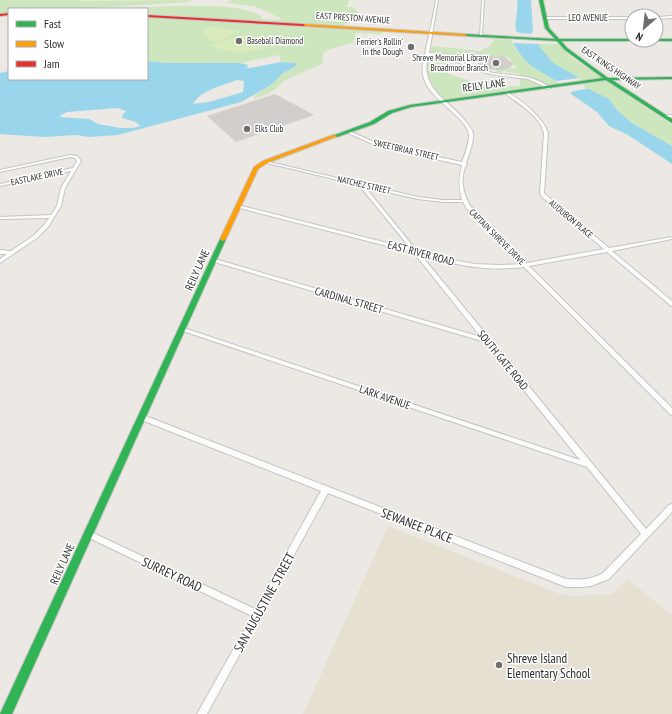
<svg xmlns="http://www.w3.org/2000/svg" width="672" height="714" viewBox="0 0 672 714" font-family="'PT Sans Narrow',sans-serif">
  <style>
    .education { fill: #e6e0d3 }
    .green { fill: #cee6be }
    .pitch { fill: #d9eabb }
    .water { fill: #99d6ec; fill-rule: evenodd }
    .building { fill: #d1cecb }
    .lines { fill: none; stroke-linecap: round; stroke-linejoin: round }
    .street-casing { stroke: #c5c4c5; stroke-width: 2 }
    .fast-casing { stroke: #c5c4c5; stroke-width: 2 }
    .slow-casing { stroke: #c5c4c5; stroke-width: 2 }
    .jam-casing { stroke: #c5c4c5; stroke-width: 2 }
    .street { fill: #fcfcfb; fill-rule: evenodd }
    .fast { fill: #30b455; fill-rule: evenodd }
    .slow { fill: #ff9f0a; fill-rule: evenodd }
    .jam { fill: #e5322d; fill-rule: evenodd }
    .poi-dot { fill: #706f6e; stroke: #fff; stroke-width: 1.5 }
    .labels { text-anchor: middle; stroke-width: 3; stroke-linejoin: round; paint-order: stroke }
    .far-street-label { font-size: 9px; fill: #2e2e2e; stroke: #fff }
    .far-poi-label { font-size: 9px; fill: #2e2e2e; stroke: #fff; text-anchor: start }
    .street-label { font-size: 11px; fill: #2e2e2e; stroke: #fff }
    .near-street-label { font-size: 13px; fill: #2e2e2e; stroke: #fff }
    .near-poi-label { font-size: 13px; fill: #2e2e2e; stroke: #fff; text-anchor: start }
  </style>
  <rect width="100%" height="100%" fill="#ece8e4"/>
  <!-- education -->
  <path class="education" d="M 388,526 L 557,593 L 575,596 L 612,594 L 627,579 L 672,615 L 672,714 L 303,714 Z"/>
  <!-- green -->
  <path class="green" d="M 0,0 L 81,0 L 81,1 L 191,0 L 189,2 L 76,9 L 9,9 L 9,14 L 0,14 Z
    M 231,0 L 349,0 L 347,7 L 352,7 L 358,12 L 354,17 L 342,26 L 147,14 L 147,9 L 119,9 C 149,7 242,0 262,17 L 261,19 L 281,20 L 280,18 L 256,7 L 227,3 Z
    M 147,17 L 382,32 L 381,34 L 356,33 L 353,43 L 333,48 L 323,53 L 322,64 L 285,80 L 273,91 L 255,99 L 255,95 L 271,85 L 283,73 L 295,67 L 289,62 L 281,62 L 279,55 L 240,63 L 165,63 L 147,61 Z
    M 493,39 L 511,40 L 518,53 L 562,86 L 548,88 L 535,81 L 545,88 L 443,102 L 428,84 L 425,61 L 431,55 L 445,57 L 455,60 L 434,66 C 459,81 492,88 520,86 L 520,74 L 502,71 L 501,73 L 495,71 L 496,69 L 509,68 L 514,69 L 517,66 L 513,65 L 515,63 L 510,62 L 512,60 L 504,56 L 495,57 L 486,54 L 480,56 L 472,54 L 449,56 L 430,53 L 432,46 L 480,51 L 488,47 L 493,42 Z
    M 538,44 L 558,44 L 572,58 L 672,125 L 672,146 L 632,123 L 616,109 L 609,99 L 586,89 L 579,78 L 552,62 Z"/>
  <!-- pitch -->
  <path class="pitch" d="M 210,26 L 238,31 L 239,32 L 216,42 L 208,39 L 203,34 L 205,30 Z
    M 243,36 L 247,36 L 263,49 C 245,53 226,53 208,45 Z"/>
  <!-- water -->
  <path class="water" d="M 517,0 L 531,0 L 533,30 L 531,34 L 520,33 L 516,31 C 514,19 519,12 517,0 Z
    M 513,43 L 538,44 L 552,62 L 579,78 L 556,81 L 530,65 L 519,53 Z
    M 147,61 L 165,63 L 240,63 L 248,65 L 247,68 L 250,68 L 281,62 L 295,63 L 296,65 L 295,67 L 283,73 L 271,85 L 241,102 L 118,135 L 89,137 L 76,135 L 44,137 L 0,134 L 0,73 L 9,71 L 9,79 L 147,79 ZM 237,80 L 244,81 L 243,92 L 209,102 L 193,104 C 202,89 222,86 237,80 ZM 118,108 L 126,111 L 122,116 L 122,118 L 136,122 L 140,126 L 133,128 L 121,128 L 98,124 L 89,119 L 60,117 L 61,115 L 67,112 Z
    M 589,89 L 609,99 L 616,109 L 632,123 L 672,146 L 672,164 L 628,135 L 609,126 L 597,112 L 571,94 L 571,92 L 579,90 Z"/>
  <!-- building -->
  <path class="building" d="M 486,54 L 495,57 L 504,56 L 510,62 L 515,63 L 509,68 L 500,70 L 489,69 L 477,64 L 479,63 L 477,61 Z
    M 275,94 L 314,115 L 236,142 L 207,116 Z"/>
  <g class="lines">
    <!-- street casing -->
    <g class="street-casing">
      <path id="street" d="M 436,0 L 438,0 L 429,53 L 446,54 L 450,56 L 468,53 L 481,55 L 481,57 L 475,60 L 462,56 L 453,58 C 465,64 479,70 493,73 C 513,76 534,74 550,88 L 547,89 L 541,85 L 528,79 L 495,75 L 483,72 L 466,66 L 450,59 L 428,57 C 420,86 445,99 462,117 C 466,122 471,127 473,133 C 474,141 469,155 466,163 L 467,164 C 459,177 463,195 471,207 L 527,263 L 604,249 L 542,197 L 540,193 L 544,133 C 539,115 520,105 506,94 L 505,93 L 507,92 C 521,100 543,117 548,133 L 544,193 L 546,195 L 609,248 L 672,237 L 672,239 L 612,251 L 672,301 L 672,306 L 670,305 L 607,252 L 529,266 L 672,408 L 672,415 L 670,414 L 524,267 C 508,269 491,269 475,267 C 457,265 439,260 421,255 L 646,529 L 669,505 L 672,504 L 672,512 L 609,579 L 591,586 L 582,587 L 566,587 L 328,493 L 207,714 L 197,714 L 252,616 L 85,536 L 84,534 L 85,532 L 88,531 L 91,532 L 255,609 L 321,491 L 139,419 L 138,417 L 139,415 L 143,415 L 566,579 C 579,580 591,580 603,573 L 641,534 L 587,467 L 180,330 L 179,329 L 182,327 L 184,328 L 580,460 L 485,342 L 211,261 L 210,260 L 213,258 L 215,259 L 481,337 L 414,253 L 236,207 L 236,206 L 238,205 L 411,249 L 359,185 L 263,162 L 265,161 L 418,197 L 443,200 L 462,200 C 458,187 459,177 462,165 L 379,147 L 346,132 L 349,131 L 381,145 L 462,162 C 465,154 469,144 469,135 C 468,117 427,99 423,75 C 421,66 425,58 426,48 C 430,32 433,16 436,0 ZM 428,55 L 445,56 L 447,57 ZM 467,55 L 468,55 L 477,56 L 475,58 ZM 365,187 L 418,199 L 443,202 L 463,202 L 467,209 L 522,264 L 500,265 L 475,264 L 458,261 L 417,251 Z
        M 482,0 L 484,0 L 482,36 L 481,37 L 480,36 Z
        M 672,16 L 672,18 L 656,19 L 656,17 Z
        M 544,17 L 632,17 L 632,19 L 543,19 Z
        M 664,115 L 672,115 L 672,117 L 665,117 L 663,116 Z
        M 70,155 L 77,156 L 81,161 L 65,188 L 61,206 L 48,227 L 37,238 L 0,263 L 0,259 L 7,254 L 0,254 L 0,250 L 11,251 L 33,236 L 44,225 L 49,218 L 0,219 L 0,217 L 51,215 L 57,206 L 61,188 L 71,171 L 0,186 L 0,184 L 73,168 L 77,161 L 75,158 L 70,157 L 0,172 L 0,170 Z"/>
    </g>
    <!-- fast casing -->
    <g class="fast-casing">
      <path id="fast" d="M 539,0 L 543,0 L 549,28 L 559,39 L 632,39 L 632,40 L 634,40 L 632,41 L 561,41 L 567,48 L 608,78 L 672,77 L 672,79 L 612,80 L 672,119 L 672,123 L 606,80 L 411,107 L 392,113 L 374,124 L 337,137 L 332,136 L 370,122 L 388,111 L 410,105 L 603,78 L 565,50 L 557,41 L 465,36 L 463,35 L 465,34 L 555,39 L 545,28 Z
        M 656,39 L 672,39 L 672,41 L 655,41 Z
        M 223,237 L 226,239 L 12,714 L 0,714 L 220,239 Z"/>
    </g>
    <!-- slow casing -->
    <g class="slow-casing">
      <path id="slow" d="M 303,24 L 465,34 L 467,35 L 465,36 L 302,26 Z
        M 333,135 L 338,136 L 267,163 L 258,169 L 226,239 L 223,241 L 221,240 L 220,239 L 254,167 L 263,161 Z"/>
    </g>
    <!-- jam casing -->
    <g class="jam-casing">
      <path id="jam" d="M 9,13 L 9,15 L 0,16 L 0,14 Z
        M 147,15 L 303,24 L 305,25 L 303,26 L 147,17 Z"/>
    </g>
    <!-- street -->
    <use href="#street" class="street"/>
    <!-- fast -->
    <use href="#fast" class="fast"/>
    <!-- slow -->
    <use href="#slow" class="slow"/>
    <!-- jam -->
    <use href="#jam" class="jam"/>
  </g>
  <!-- markers -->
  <g class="poi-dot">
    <circle cx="239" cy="41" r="4"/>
    <circle cx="411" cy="47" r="4"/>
    <circle cx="496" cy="63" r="4"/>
    <circle cx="247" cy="129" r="4"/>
    <circle cx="499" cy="665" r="4"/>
  </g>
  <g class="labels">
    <!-- far-street labels -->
    <g class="far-street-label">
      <text transform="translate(353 18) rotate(4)" y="3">EAST PRESTON AVENUE</text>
      <text x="588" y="21">LEO AVENUE</text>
      <text transform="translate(611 68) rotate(34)" y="3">EAST KINGS HIGHWAY</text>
      <text transform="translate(406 150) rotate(13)" y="3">SWEETBRIAR STREET</text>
      <text transform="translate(37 177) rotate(-12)" y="3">EASTLAKE DRIVE</text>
      <text transform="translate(364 185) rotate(13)" y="3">NATCHEZ STREET</text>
      <text transform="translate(571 219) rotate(40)" y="3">AUDUBON PLACE</text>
      <text transform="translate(497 237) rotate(45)" y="3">CAPTAIN SHREVE DRIVE</text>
    </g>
    <!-- far-poi labels -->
    <g class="far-poi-label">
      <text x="247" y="44">Baseball Diamond</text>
      <text x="403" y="45" text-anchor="end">Ferrier's Rollin'<tspan x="403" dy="10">In the Dough</tspan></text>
      <text x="488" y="61" text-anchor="end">Shreve Memorial Library<tspan x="488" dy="10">Broadmoor Branch</tspan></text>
      <text x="255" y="132">Elks Club</text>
    </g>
    <!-- street labels -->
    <g class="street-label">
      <text transform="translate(484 85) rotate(-8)" y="4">REILY LANE</text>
      <text transform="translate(421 253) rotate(15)" y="4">EAST RIVER ROAD</text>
      <text transform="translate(197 270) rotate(-66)" y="4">REILY LANE</text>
      <text transform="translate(349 300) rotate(16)" y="4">CARDINAL STREET</text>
      <text transform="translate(503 360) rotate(51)" y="4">SOUTH GATE ROAD</text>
      <text transform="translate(385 397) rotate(19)" y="4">LARK AVENUE</text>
      <text transform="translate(62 564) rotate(-66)" y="4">REILY LANE</text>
    </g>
    <!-- near-street labels -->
    <g class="near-street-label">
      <text transform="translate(417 525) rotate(21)" y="5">SEWANEE PLACE</text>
      <text transform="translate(172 574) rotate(25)" y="5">SURREY ROAD</text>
      <text transform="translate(264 602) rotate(-61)" y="5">SAN AUGUSTINE STREET</text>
    </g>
    <!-- near-poi labels -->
    <g class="near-poi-label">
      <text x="507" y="663">Shreve Island<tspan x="507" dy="15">Elementary School</tspan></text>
    </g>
  </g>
  <!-- legend -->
  <rect x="8" y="8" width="140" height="72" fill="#ffffff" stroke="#ababab"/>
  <rect x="16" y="21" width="20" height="6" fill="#30b455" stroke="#ababab"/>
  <text x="44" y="28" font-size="12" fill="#2e2e2e">Fast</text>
  <rect x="16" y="41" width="20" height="6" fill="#ff9f0a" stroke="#ababab"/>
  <text x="44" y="48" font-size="12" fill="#2e2e2e">Slow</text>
  <rect x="16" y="61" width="20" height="6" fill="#e5322d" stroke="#ababab"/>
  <text x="44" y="68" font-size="12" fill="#2e2e2e">Jam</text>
  <!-- north arrow -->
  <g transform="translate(644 28) rotate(208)"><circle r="19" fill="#ffffff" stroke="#ababab"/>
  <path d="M0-3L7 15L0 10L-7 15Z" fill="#706f6e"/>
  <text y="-6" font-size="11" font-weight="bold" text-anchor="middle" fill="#2e2e2e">N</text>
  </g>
</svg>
